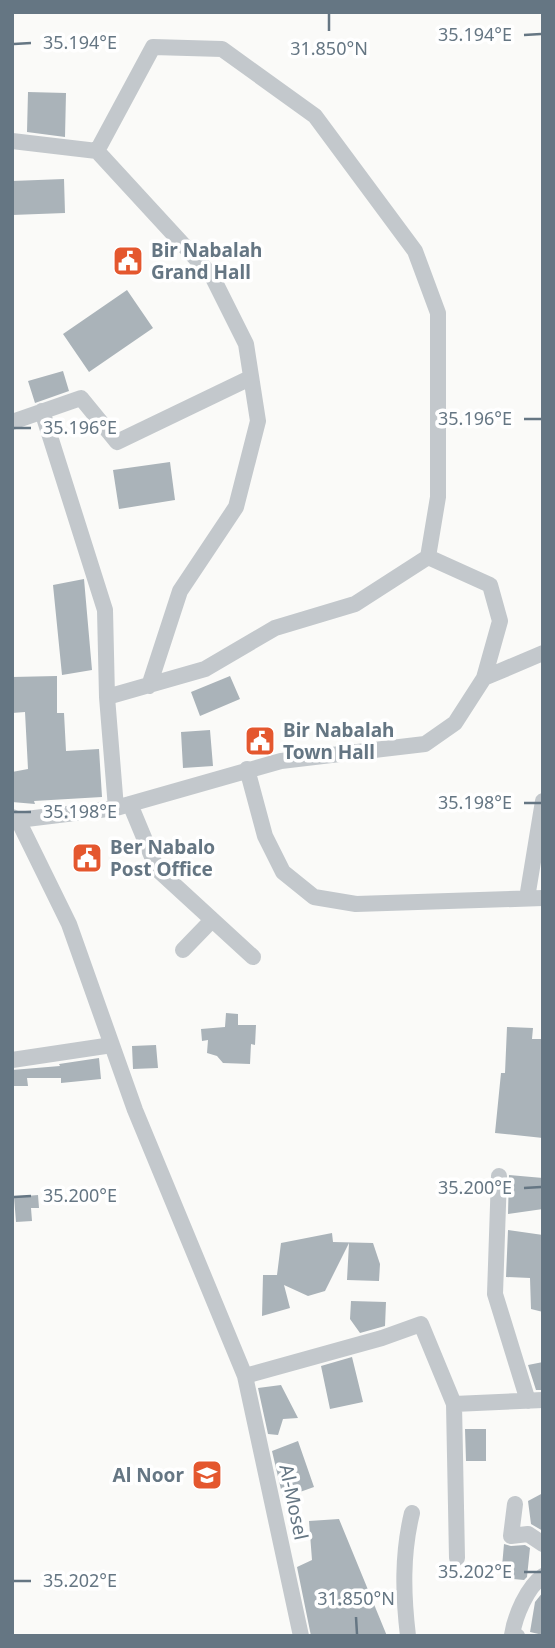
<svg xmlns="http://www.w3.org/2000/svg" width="555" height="1648" viewBox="0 0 555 1648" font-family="'Noto Sans',sans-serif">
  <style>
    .building { fill: #aab3b9 }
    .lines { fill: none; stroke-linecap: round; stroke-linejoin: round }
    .minor { stroke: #c3c8cc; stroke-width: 16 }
    .ticks { fill: none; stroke: #657683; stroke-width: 2.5 }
    .labels { text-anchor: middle; stroke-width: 7; stroke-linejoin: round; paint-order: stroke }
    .poi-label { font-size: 19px; font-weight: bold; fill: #657683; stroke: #fff; text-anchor: start }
    .street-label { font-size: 19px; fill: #657683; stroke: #fff }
    .ticks-label { font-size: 18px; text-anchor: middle; fill: #657683; stroke: #fff; stroke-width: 7; stroke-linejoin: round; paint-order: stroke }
  </style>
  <rect width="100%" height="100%" fill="#fafaf8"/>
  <!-- building -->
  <path class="building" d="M 28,92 L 66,93 L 65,137 L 27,132 Z
    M 64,179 L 65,213 L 12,215 L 12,181 Z
    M 127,290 L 153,328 L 89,372 L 63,334 Z
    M 63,371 L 69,391 L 35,403 L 28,381 Z
    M 170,462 L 175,500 L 119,509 L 113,470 Z
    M 84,579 L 92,670 L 62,675 L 53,585 Z
    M 57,676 L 57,713 L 64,713 L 66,751 L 99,749 L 102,797 L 34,801 L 35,804 L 12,802 L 12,772 L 28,769 L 25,712 L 12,713 L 12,677 Z
    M 230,676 L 240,699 L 200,716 L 191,692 Z
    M 210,730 L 213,766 L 183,768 L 181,732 Z
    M 226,1013 L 238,1014 L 238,1025 L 256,1025 L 255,1045 L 251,1044 L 250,1064 L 223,1063 L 217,1056 L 207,1053 L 208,1040 L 202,1041 L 201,1029 L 225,1027 Z
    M 507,1027 L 533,1028 L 532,1039 L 543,1039 L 543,1138 L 495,1133 L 501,1073 L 505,1073 Z
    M 156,1045 L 158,1068 L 133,1069 L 132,1046 Z
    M 99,1058 L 101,1079 L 61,1083 L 61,1078 L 27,1078 L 28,1086 L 12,1086 L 12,1070 L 60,1066 L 59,1064 Z
    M 509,1175 L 543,1178 L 543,1209 L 508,1214 Z
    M 38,1195 L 39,1208 L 31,1208 L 32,1221 L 16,1222 L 14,1197 Z
    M 508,1230 L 543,1235 L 543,1312 L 531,1309 L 530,1278 L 506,1277 Z
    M 332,1233 L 333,1242 L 373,1243 L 380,1264 L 379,1281 L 347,1280 L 349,1243 L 325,1291 L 308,1296 L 284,1285 L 290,1308 L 262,1316 L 263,1275 L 277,1275 L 281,1243 Z
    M 351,1301 L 386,1302 L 385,1326 L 360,1333 L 350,1319 Z
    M 352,1357 L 363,1402 L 330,1409 L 321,1366 Z
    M 543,1362 L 543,1390 L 536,1390 L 528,1365 Z
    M 281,1385 L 298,1418 L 283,1419 L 278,1435 L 268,1434 L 258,1388 Z
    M 465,1429 L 486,1429 L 486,1461 L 466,1461 Z
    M 298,1441 L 314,1487 L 283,1498 L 272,1451 Z
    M 543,1493 L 543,1531 L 531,1524 L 528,1501 Z
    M 339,1519 L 387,1636 L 311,1636 L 297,1567 L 312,1560 L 309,1521 Z
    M 504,1544 L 511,1546 L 525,1545 L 530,1548 L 527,1577 L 524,1580 L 501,1578 Z
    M 543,1592 L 543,1635 L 530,1632 L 535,1602 Z"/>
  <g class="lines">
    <!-- minor -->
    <path class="minor" d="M 12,141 L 97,151 L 212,276 L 246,344 L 258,421 L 236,507 L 180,591 L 149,686
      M 97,151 L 153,47 L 222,49 L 315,116 L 415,251 L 438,313 L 438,497 L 428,557 L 355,604 L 275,628 L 205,669 L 107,697
      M 42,411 L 105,610 L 107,697 L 116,808
      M 12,422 L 81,398 L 117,442 L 250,378
      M 484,678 L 543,653
      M 247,769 L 265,836 L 283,872 L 314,897 L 356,904 L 543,898
      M 130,804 L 157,869 L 253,957
      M 12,817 L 18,820 L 116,808 L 281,761 L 425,744 L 455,723 L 484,678 L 500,621 L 490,585 L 428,557
      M 18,820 L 69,924 L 135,1110 L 245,1376 L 382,1338 L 421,1324 L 454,1404 L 543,1400
      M 527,898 L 543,801
      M 183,950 L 212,920
      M 12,1060 L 112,1045
      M 499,1176 L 495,1294 L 528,1401
      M 245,1376 L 301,1636
      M 454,1404 L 457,1558
      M 515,1504 L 511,1536 L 528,1534 L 543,1544
      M 408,1636 C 403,1594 402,1554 412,1513
      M 517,1636 L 512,1635 C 515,1616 527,1587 543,1576"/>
  </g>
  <!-- ticks -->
  <path class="ticks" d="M 329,14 L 329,31M 524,35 L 541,34M 14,44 L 31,43M 524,419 L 541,419M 14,428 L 31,428M 524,803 L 541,803M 14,812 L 31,812M 524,1188 L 541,1187M 14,1197 L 31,1196M 524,1572 L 541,1572M 14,1581 L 31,1581M 356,1617 L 357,1634"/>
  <!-- icons -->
  <defs>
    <g id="civic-square" transform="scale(1.575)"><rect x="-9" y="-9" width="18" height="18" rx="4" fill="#e4572e" stroke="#fff"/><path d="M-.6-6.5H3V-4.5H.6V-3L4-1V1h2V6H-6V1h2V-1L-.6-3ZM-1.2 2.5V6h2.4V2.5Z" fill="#fff"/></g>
    <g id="school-square" transform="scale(1.575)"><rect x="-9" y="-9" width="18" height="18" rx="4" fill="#e4572e" stroke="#fff"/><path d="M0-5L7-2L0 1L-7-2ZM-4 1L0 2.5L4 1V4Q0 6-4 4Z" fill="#fff"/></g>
  </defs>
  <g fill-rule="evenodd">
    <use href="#civic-square" x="128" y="261"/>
    <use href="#civic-square" x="260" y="741"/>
    <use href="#civic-square" x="87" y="858"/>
    <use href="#school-square" x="207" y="1475"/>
  </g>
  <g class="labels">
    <!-- poi labels -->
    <g class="poi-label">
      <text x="151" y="257">Bir Nabalah<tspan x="151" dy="22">Grand Hall</tspan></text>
      <text x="283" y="737">Bir Nabalah<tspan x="283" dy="22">Town Hall</tspan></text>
      <text x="110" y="854">Ber Nabalo<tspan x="110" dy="22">Post Office</tspan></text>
      <text x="184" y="1482" text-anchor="end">Al Noor</text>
    </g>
    <!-- street labels -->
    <g class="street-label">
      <text transform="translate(294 1502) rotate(78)" y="7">Al-Mosel</text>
    </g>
  </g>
  <g class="ticks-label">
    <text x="475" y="41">35.194°E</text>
    <text x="80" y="49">35.194°E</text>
    <text x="329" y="55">31.850°N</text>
    <text x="475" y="425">35.196°E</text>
    <text x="80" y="434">35.196°E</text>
    <text x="475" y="809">35.198°E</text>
    <text x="80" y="818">35.198°E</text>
    <text x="475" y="1194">35.200°E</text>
    <text x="80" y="1202">35.200°E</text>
    <text x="475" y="1578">35.202°E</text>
    <text x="80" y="1587">35.202°E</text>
    <text x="356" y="1605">31.850°N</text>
  </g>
  <!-- border -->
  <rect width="555" height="1648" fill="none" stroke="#657683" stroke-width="28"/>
</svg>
